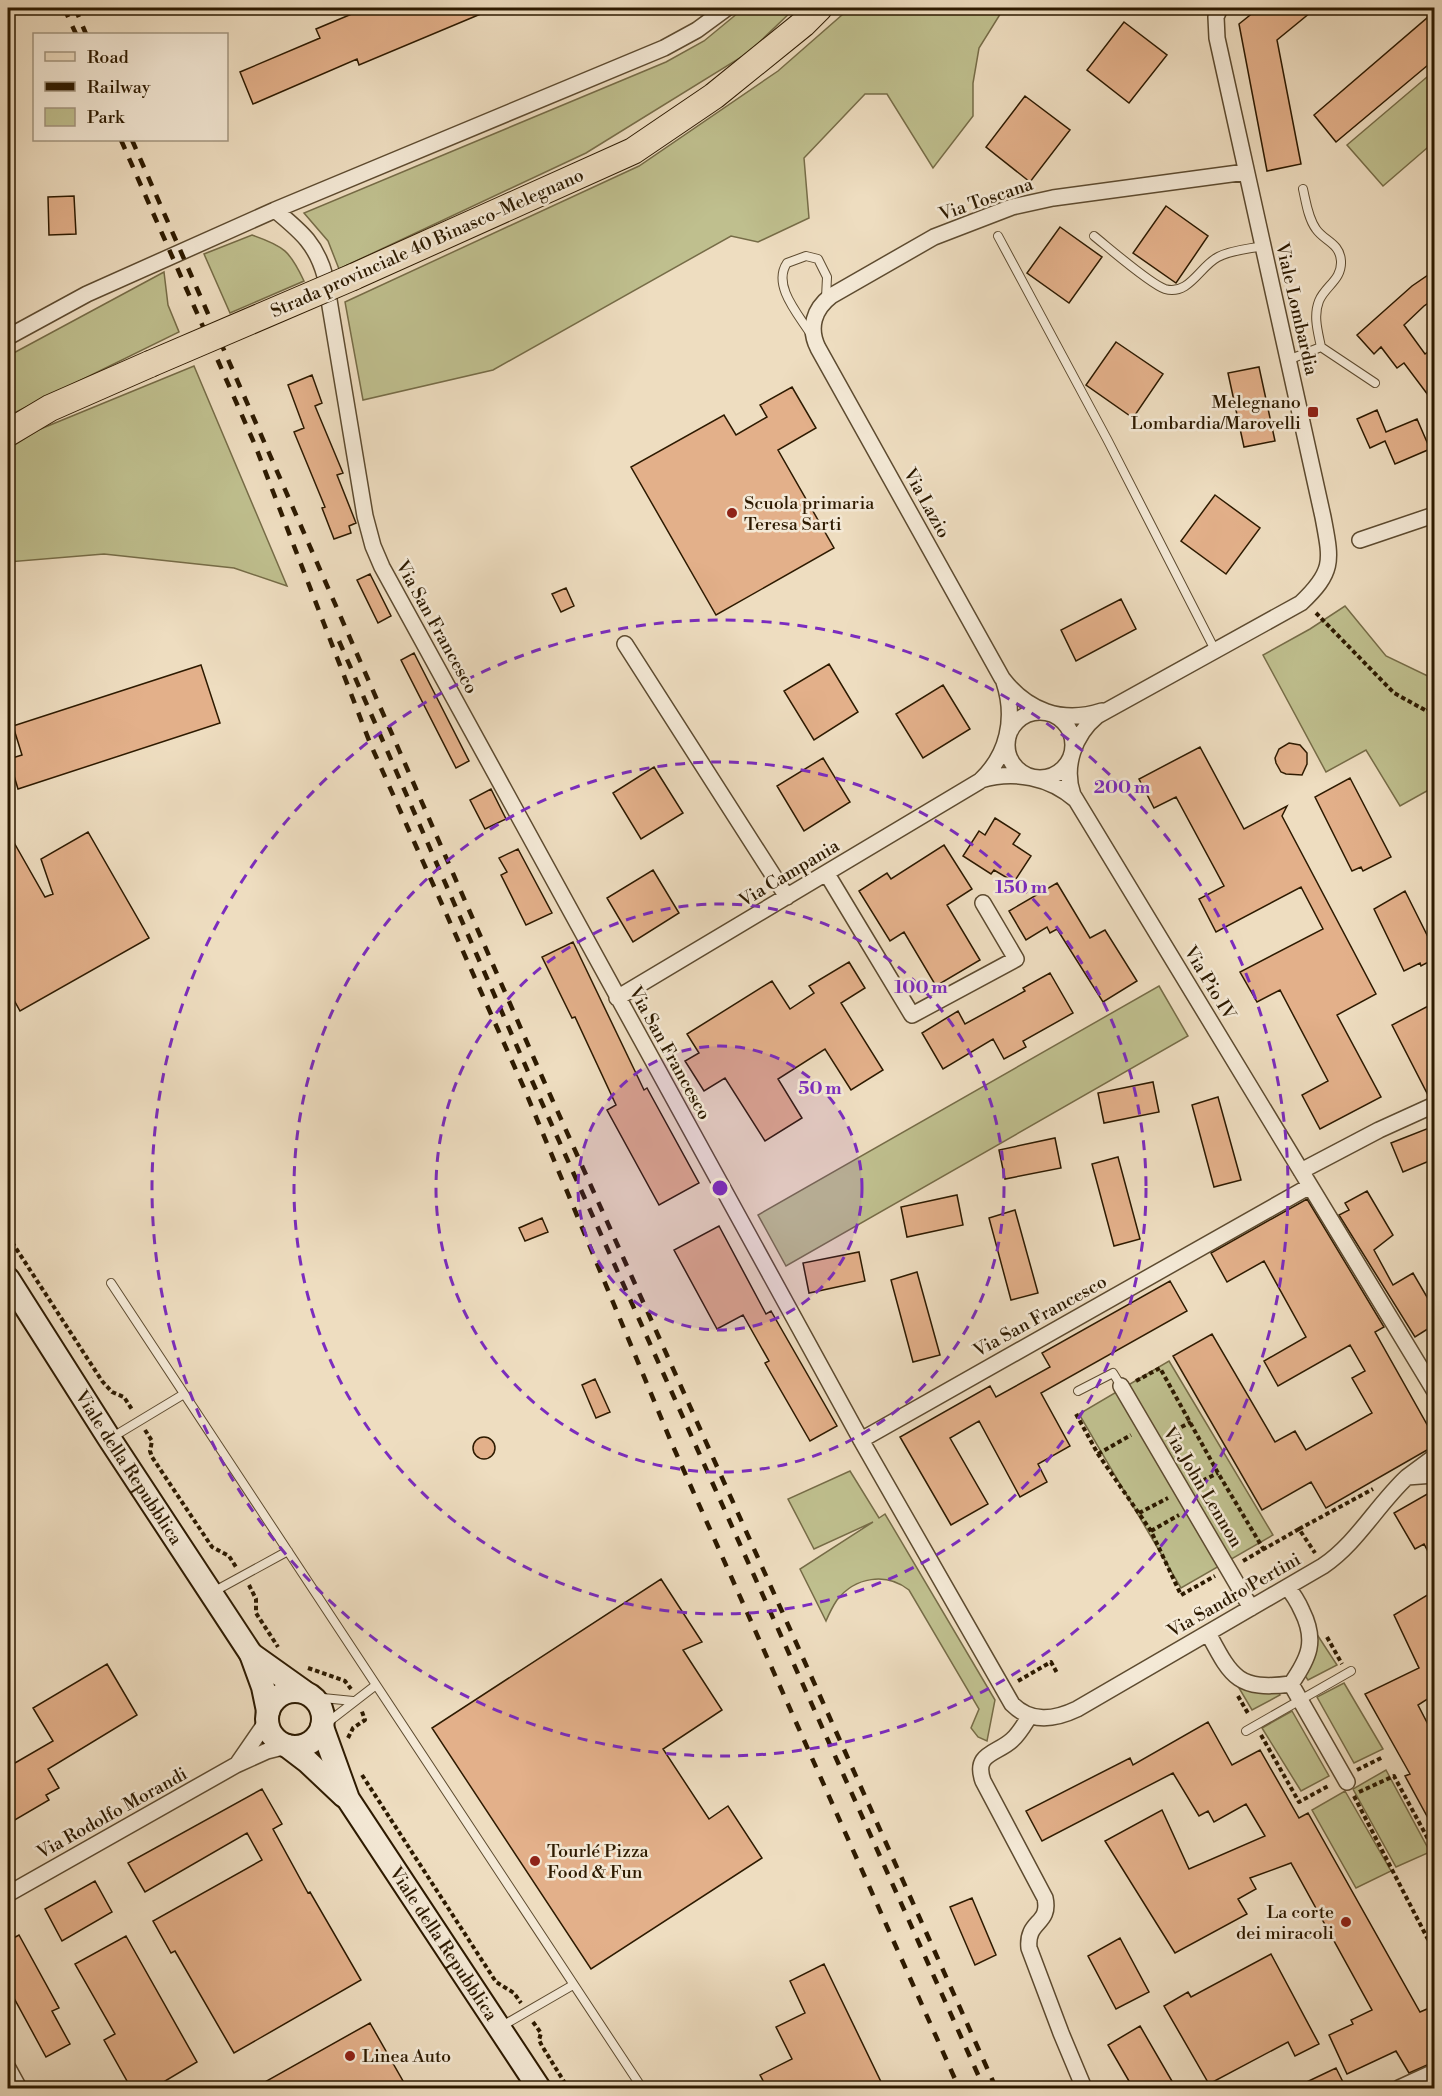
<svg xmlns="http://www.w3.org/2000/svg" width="1442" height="2096" viewBox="0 0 1442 2096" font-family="'Libre Bodoni',serif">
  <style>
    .green { fill: #bfbf8e; stroke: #766c47; stroke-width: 1.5 }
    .building { fill: #e3b08a; stroke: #2d1a00; stroke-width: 1.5 }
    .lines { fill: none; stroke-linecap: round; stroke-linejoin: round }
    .lane-casing { stroke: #5d4b30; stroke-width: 10 }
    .street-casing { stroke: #5d4b30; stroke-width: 18 }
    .secondary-casing { stroke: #2d1a00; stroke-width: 26 }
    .primary-casing { stroke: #2d1a00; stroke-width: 28 }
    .path { stroke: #2d1a00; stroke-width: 4; stroke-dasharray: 4.5 3; stroke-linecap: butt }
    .lane { stroke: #f4e9d6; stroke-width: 8 }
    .street { stroke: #f4e9d6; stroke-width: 15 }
    .secondary { stroke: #f4e9d6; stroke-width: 22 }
    .primary { stroke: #eeddc0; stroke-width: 26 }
    .rail { stroke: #2d1a00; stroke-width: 4.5; stroke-dasharray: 10 10; stroke-linecap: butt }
    .primary-bridge-casing { stroke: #2d1a00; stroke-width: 28; stroke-linecap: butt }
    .primary-bridge { stroke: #eeddc0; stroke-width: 26 }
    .ring { fill: none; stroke: #7b2cbf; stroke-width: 3; stroke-dasharray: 10 8 }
    .poi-dot { fill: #8f2418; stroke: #f4e9d6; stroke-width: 2 }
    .labels { text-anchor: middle; stroke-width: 5; stroke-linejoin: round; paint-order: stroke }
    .street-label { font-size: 18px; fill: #2d1a00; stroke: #f4e9d6 }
    .poi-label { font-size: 18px; fill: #2d1a00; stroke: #f4e9d6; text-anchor: start }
    .centre { fill: #7b2cbf; stroke: #f4e9d6; stroke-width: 3 }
    .ring-label { font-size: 18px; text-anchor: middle; font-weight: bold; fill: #7b2cbf; stroke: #f4e9d6; stroke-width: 5; stroke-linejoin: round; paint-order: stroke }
  </style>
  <rect width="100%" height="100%" fill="#eeddc0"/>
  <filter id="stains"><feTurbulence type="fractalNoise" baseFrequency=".00333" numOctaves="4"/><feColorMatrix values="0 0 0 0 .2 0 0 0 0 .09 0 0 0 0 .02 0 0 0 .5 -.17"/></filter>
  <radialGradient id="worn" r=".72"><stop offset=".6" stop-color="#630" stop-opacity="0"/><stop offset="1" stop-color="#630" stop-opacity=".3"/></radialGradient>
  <!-- green -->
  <path class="green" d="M 744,8 L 795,8 L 748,53 L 586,153 L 339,269 L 328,241 L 304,213 L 666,62 L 704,41 Z
    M 850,8 L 1004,8 L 979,48 L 973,83 L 973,116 L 933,168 L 887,94 L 865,94 L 804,158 L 809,218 L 758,242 L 731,236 L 493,370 L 363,400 L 345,302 L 639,166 L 778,71 Z
    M 1434,71 L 1434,142 L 1383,186 L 1347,145 Z
    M 252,235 C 284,246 290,251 304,281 L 230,313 L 204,254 Z
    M 164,272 L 168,305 L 179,332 L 8,416 L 8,356 Z
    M 194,366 L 287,586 L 234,568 L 104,554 L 8,562 L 8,449 L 38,430 Z
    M 1345,606 L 1386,656 L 1434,679 L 1434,787 L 1400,806 L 1366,750 L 1326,772 L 1263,655 L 1310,629 Z
    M 1159,986 L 1188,1036 L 786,1266 L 758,1215 Z
    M 1169,1361 L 1273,1535 L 1181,1588 L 1079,1414 Z
    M 850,1471 L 879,1518 L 885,1514 L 995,1700 L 987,1741 L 978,1737 L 971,1728 L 979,1709 L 909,1590 C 886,1572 855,1577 837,1600 C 833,1606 829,1614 826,1621 L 800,1569 L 873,1522 L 814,1549 L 788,1499 Z
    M 1303,1613 L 1337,1665 L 1308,1680 L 1301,1670 L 1309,1652 Z
    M 1226,1666 L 1275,1686 L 1280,1695 L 1252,1710 Z
    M 1344,1683 L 1383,1749 L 1354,1763 L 1317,1697 Z
    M 1292,1711 L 1329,1776 L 1301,1791 L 1262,1728 Z
    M 1386,1770 L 1430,1852 L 1396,1867 L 1353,1789 Z
    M 1345,1791 L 1391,1871 L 1356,1888 L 1312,1810 Z"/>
  <!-- building -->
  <path class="building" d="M 366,8 L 495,8 L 359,65 L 357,59 L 253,104 L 240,72 L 320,38 L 316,29 Z
    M 1259,8 L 1316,8 L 1277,40 L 1301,164 L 1267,171 L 1239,24 Z
    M 1434,12 L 1434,60 L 1336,142 L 1314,115 Z
    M 1124,22 L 1167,55 L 1129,103 L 1087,70 Z
    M 1025,96 L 1070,130 L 1030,182 L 986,147 Z
    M 74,196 L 76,234 L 49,235 L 48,197 Z
    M 1166,206 L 1208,236 L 1176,283 L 1133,253 Z
    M 1060,227 L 1102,257 L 1069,303 L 1027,273 Z
    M 1434,271 L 1434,299 L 1424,306 L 1404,325 L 1425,354 L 1434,347 L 1434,403 L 1404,363 L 1397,368 L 1381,347 L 1374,354 L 1357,335 L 1412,286 Z
    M 1116,342 L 1163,374 L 1133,418 L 1086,385 Z
    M 1259,367 L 1275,441 L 1244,447 L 1228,373 Z
    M 312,375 L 322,403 L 315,406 L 343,473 L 337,475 L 356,523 L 349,526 L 351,533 L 334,539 L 322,508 L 325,507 L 294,432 L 304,428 L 288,385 Z
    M 792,387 L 816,428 L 778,450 L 834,548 L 716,615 L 631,467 L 724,415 L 736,435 L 767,417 L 760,405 Z
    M 1377,410 L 1386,432 L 1417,419 L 1430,449 L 1395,464 L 1385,441 L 1370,448 L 1357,419 Z
    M 1215,495 L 1260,528 L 1226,574 L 1181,541 Z
    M 370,574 L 391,616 L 378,623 L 357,580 Z
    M 566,588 L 574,606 L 561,612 L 552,594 Z
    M 1121,599 L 1136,629 L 1076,661 L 1061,630 Z
    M 414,653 L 469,761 L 456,768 L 401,660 Z
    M 829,664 L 858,712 L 814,740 L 784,691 Z
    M 201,665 L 220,723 L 18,789 L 9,759 L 22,755 L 13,726 Z
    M 943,685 L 970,729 L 923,758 L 896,714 Z
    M 1289,743 L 1300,745 L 1307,753 L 1307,764 L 1302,775 L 1286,774 L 1281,772 L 1276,763 L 1275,758 L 1279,749 Z
    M 1200,747 L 1244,829 L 1287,806 L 1282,816 L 1376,994 L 1337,1015 L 1381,1097 L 1320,1129 L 1302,1095 L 1328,1081 L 1280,990 L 1257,1002 L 1240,972 L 1323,929 L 1301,887 L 1216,932 L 1199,899 L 1224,886 L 1176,797 L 1154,808 L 1139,779 Z
    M 823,758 L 850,802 L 804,831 L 777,786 Z
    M 654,767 L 683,813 L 641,839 L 613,793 Z
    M 1350,778 L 1391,857 L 1363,871 L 1361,867 L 1352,871 L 1315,797 Z
    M 491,789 L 506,819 L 485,829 L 470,800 Z
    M 995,818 L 1020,834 L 1013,844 L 1031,856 L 1014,882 L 994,870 L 991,874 L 963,856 L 979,831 L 985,835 Z
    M 8,832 L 45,897 L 53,894 L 41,859 L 88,832 L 149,938 L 20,1011 L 8,989 Z
    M 944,845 L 972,889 L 947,905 L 980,960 L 936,986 L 904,932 L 890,941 L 859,891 L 887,873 L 891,879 Z
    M 518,849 L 552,913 L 526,925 L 501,875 L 507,872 L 499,858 Z
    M 653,870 L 679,913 L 633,942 L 607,898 Z
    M 1057,883 L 1090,938 L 1105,930 L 1137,981 L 1103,1002 L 1057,929 L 1050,933 L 1047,927 L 1026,940 L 1009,911 Z
    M 1405,891 L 1434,949 L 1434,959 L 1421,966 L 1420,963 L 1404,971 L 1374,909 Z
    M 573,942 L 644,1090 L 647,1088 L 699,1183 L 659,1205 L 607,1110 L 616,1105 L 575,1017 L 572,1018 L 542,957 Z
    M 849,962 L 865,988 L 841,1003 L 883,1070 L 851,1090 L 825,1049 L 778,1079 L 802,1118 L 765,1141 L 725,1078 L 704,1091 L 685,1061 L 699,1053 L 687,1034 L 772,981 L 790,1009 L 814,993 L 809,986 Z
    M 1050,973 L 1073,1013 L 1023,1041 L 1026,1047 L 1004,1059 L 993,1039 L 943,1069 L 922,1033 L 958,1011 L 965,1024 L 1025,991 L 1023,988 Z
    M 1434,1003 L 1434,1095 L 1429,1097 L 1392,1025 Z
    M 1153,1082 L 1159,1112 L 1104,1123 L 1098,1093 Z
    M 1218,1097 L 1241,1180 L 1214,1187 L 1192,1105 Z
    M 1434,1126 L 1434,1159 L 1403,1172 L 1391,1143 Z
    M 1055,1138 L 1061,1168 L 1005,1179 L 999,1150 Z
    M 1118,1157 L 1140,1239 L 1114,1246 L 1092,1164 Z
    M 1367,1191 L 1393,1235 L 1374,1250 L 1393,1285 L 1413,1273 L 1434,1309 L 1434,1325 L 1415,1337 L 1339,1215 L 1349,1210 L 1345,1203 Z
    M 957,1195 L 963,1225 L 907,1237 L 901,1207 Z
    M 1307,1199 L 1384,1327 L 1375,1332 L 1434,1437 L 1434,1446 L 1326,1508 L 1311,1482 L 1262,1510 L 1173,1356 L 1212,1334 L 1275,1442 L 1295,1431 L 1306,1450 L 1372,1413 L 1352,1378 L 1365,1371 L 1350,1345 L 1278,1386 L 1264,1361 L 1306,1337 L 1264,1261 L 1227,1282 L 1211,1253 Z
    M 1015,1210 L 1038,1293 L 1011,1300 L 989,1218 Z
    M 542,1218 L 548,1232 L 525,1241 L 519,1228 Z
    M 719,1226 L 766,1314 L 771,1311 L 837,1426 L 810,1441 L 765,1363 L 769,1361 L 743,1315 L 717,1329 L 674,1250 Z
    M 859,1252 L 865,1281 L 809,1293 L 803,1263 Z
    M 917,1272 L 940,1355 L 913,1362 L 891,1280 Z
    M 1170,1281 L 1187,1311 L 1041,1393 L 1070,1446 L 1038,1464 L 1047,1482 L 1020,1497 L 979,1421 L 950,1438 L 988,1504 L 951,1525 L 900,1437 L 990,1386 L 996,1397 L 1050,1367 L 1042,1353 Z
    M 595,1379 L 610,1412 L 596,1418 L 582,1385 Z
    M473 1448a11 11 0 1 1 22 0a11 11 0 1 1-22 0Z
    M 1429,1493 L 1434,1503 L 1434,1563 L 1424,1544 L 1415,1549 L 1394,1513 Z
    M 661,1579 L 702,1642 L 683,1650 L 722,1710 L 663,1749 L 709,1819 L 728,1806 L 762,1858 L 591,1969 L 432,1728 Z
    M 1434,1591 L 1434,1701 L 1432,1696 L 1418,1705 L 1434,1736 L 1434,1829 L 1405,1776 L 1410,1774 L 1365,1694 L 1419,1668 L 1394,1615 Z
    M 107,1664 L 137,1715 L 48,1769 L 59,1788 L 46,1795 L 49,1800 L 8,1824 L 8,1767 L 53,1741 L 33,1708 Z
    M 1208,1722 L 1232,1765 L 1260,1750 L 1299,1818 L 1308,1813 L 1420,2012 L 1434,2006 L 1434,2062 L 1409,2073 L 1396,2051 L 1347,2074 L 1329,2035 L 1353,2024 L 1351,2020 L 1372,2010 L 1291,1863 L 1250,1878 L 1256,1889 L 1238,1899 L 1247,1914 L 1175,1953 L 1105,1841 L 1162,1810 L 1189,1869 L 1265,1836 L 1246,1804 L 1214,1822 L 1208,1811 L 1199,1816 L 1173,1773 L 1042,1841 L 1026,1811 L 1130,1758 L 1133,1765 Z
    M 262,1789 L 282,1824 L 273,1829 L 308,1893 L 310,1892 L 361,1980 L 234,2053 L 175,1951 L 171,1953 L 153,1921 L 262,1860 L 247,1833 L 145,1892 L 128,1863 Z
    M 95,1881 L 112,1912 L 62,1941 L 45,1909 Z
    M 972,1898 L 996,1955 L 975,1965 L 950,1907 Z
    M 19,1935 L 59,2008 L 52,2011 L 70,2044 L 46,2057 L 8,1987 L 8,1941 Z
    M 126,1936 L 197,2062 L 165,2081 L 169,2088 L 131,2088 L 104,2040 L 115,2034 L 75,1964 Z
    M 1120,1938 L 1149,1992 L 1116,2009 L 1088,1956 Z
    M 1271,1954 L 1319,2044 L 1295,2056 L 1288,2042 L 1209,2084 L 1164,2006 L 1188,1992 L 1191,1997 Z
    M 824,1964 L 884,2088 L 767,2088 L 760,2075 L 792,2059 L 776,2027 L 805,2013 L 790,1981 Z
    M 370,2023 L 407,2088 L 254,2088 Z
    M 1140,2026 L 1176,2088 L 1133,2088 L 1108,2045 Z
    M 1336,2068 L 1346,2088 L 1294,2088 Z"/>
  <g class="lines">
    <!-- lane casing -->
    <g class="lane-casing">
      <path id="lane" d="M 998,236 L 1107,439 L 1215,650
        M 1094,236 C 1109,248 1150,284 1165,289 C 1189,296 1200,266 1218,257 C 1231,250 1248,249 1263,246
        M 810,333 C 798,314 772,285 787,263 L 806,256 L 818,259 L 827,277 L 826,298
        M 1321,347 L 1375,383
        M 1288,360 L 1321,347 C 1318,332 1313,316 1319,301 C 1325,286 1342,280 1341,261 C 1340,243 1324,241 1316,229 C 1308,218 1306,202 1303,189
        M 111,1283 L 642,2088
        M 1078,1391 L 1113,1373 L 1121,1386
        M 111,1438 L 184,1394
        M 213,1592 L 288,1551
        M 313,1697 L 353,1701
        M 323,1726 L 376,1685
        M 1246,1731 L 1351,1671
        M 502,2026 L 573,1985"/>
    </g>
    <!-- street casing -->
    <g class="street-casing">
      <path id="street" d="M 1220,8 L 1216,17 L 1217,38 L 1323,517 C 1331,560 1335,571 1301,603 L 1097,716 C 1074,735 1063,767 1073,795 L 1434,1390
        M 275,210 C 300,231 316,243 325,276 L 365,516 L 373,546 L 382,567 L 861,1440 L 1012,1704 C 1031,1723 1054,1720 1077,1709 L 1323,1566 C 1357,1543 1377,1505 1407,1477 L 1434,1475
        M 8,337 L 87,294 L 275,210 L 664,48 L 697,30 L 727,8
        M 1360,540 L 1434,515
        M 625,644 L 787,897
        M 1102,711 C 1062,724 1027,711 1002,678 L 818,348 C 808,328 814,309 831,296 L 934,237 L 1012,207 L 1053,198 L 1246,172
        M1007 745a33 33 0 1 1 66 0a33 33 0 1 1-66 0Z
        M 981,780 C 1014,770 1050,777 1076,800
        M 827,874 L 912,1015 L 1016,959 L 983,903
        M 617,998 L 980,781 C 1008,755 1016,718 1004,682
        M 1301,1171 L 1379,1130 L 1434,1105
        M 1121,1386 L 1251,1608
        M 861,1440 L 1310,1186
        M 1407,1477 L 1434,1457
        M 1208,1633 C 1231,1676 1237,1691 1291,1684 C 1309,1658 1317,1641 1302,1611 C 1298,1602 1294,1595 1287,1587
        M 1291,1684 L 1347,1782
        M 1029,1717 C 1024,1725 1019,1734 1012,1740 C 997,1754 973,1753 983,1781 L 1045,1898 C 1051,1925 1026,1920 1029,1948 L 1061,2033 L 1084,2088
        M 238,1763 L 267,1721
        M 8,1894 L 236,1765 L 267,1751 L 287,1746
        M 8,2068 L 19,2088
        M 1399,2088 L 1434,2072"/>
    </g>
    <!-- secondary casing -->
    <g class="secondary-casing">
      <g id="secondary">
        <path id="s1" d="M 8,1279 L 109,1438 L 251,1654 L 263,1687 L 268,1711"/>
        <path d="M 251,1654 L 303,1691"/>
        <circle cx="295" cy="1719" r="28"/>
        <path id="s2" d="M 322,1727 L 348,1799 L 539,2088"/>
        <path d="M 287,1746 L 308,1762 L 344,1796"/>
      </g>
    </g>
    <!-- primary casing -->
    <g class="primary-casing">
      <path id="primary" d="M 353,277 L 633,151 L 714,96 L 803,24 L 819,8
        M 8,433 L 50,408 L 150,364"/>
    </g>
    <!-- path -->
    <path class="path" d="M 1316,613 L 1394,693 L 1434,715
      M 1427,711 L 1434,706
      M 8,1236 L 102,1381 L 112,1392 L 124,1397 L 133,1411
      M 1136,1381 L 1160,1368 L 1218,1473 L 1264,1550
      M 1076,1414 L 1098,1454 L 1151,1531 L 1181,1595 L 1215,1576
      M 145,1430 L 152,1441 L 150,1451 L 152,1457 L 212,1547 L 229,1556 L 236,1567
      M 1168,1434 L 1191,1422
      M 1098,1454 L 1131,1435
      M 1196,1484 L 1218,1473
      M 1139,1513 L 1168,1498
      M 1299,1529 L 1373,1489
      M 1151,1531 L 1179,1515
      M 1243,1561 L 1299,1529 L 1315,1553
      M 249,1585 L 256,1599 L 256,1613 L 278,1647
      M 1327,1637 L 1342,1664
      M 308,1668 L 345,1681 L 351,1689
      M 1018,1681 L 1051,1662 L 1057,1673
      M 1238,1696 L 1249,1715
      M 1261,1735 L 1299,1802 L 1330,1785
      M 348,1738 L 353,1728 L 365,1720 L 361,1709
      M 1357,1770 L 1383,1757
      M 362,1775 L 496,1982 L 514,1993 L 521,2003
      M 1359,1792 L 1394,1776 L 1434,1850
      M 1354,1796 L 1434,1951
      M 533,2022 L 541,2033 L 539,2040 L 542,2046 L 568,2088"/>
    <!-- lane -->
    <use href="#lane" class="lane"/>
    <!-- street -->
    <use href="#street" class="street"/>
    <!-- secondary -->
    <use href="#secondary" class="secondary"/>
    <!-- primary -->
    <use href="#primary" class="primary"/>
    <!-- rail -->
    <path class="rail" d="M 64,8 L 76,34
      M 75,8 L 86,34
      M 121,140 L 255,445 L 370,743 L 524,1088 L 672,1444 L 959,2088
      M 132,140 L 543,1079 L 996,2088
      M 339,641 L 533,1083 L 984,2088"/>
    <!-- primary-bridge casing -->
    <g class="primary-bridge-casing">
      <path id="primary-bridge" d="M 150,364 L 353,277"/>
    </g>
    <!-- primary-bridge -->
    <use href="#primary-bridge" class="primary-bridge"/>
  </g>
  <!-- distance rings -->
  <circle cx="720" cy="1188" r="142" fill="#7b2cbf" fill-opacity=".12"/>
  <g class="ring">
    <circle cx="720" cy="1188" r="142"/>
    <circle cx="720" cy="1188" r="284"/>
    <circle cx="720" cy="1188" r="426"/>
    <circle cx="720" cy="1188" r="568"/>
  </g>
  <!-- markers -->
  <g class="poi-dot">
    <rect x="1307" y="406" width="12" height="12" rx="3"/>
    <circle cx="732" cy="513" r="6"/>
    <circle cx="535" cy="1861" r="6"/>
    <circle cx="1346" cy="1922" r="6"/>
    <circle cx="350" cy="2056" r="6"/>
  </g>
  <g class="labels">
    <!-- street labels -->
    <g class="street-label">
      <text transform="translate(986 199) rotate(-19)" y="6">Via Toscana</text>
      <text transform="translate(427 243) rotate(-24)" y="6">Strada provinciale 40 Binasco-Melegnano</text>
      <text transform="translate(1297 309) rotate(77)" y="6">Viale Lombardia</text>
      <text transform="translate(927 503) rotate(61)" y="6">Via Lazio</text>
      <text transform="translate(437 627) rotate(61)" y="6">Via San Francesco</text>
      <text transform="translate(789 873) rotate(-31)" y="6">Via Campania</text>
      <text transform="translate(1210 983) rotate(59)" y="6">Via Pio IV</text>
      <text transform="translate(670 1053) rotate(61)" y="6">Via San Francesco</text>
      <text transform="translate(1040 1316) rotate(-29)" y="6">Via San Francesco</text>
      <text dy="6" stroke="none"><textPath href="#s1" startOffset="224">Viale della Repubblica</textPath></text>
      <text transform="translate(1203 1487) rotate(59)" y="6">Via John Lennon</text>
      <text transform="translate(1234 1595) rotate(-30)" y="6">Via Sandro Pertini</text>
      <text transform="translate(112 1813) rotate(-29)" y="6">Via Rodolfo Morandi</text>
      <text dy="6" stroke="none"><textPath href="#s2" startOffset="250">Viale della Repubblica</textPath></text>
    </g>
    <!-- poi labels -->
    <g class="poi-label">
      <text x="1301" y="408" text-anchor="end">Melegnano<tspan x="1301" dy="21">Lombardia/Marovelli</tspan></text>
      <text x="744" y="509">Scuola primaria<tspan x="744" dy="21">Teresa Sarti</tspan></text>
      <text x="547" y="1857">Tourlé Pizza<tspan x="547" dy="21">Food &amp; Fun</tspan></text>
      <text x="1334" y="1918" text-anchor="end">La corte<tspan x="1334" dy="21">dei miracoli</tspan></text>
      <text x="362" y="2062">Linea Auto</text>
    </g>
  </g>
  <circle cx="720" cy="1188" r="9" class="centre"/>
  <g class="ring-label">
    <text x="1122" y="793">200 m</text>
    <text x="1021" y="893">150 m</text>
    <text x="921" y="993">100 m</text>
    <text x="820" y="1094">50 m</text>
  </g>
  <!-- margin -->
  <rect width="1442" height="2096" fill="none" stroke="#eeddc0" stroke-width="30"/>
  <rect x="9" y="9" width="1424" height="2078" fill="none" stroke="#2d1a00" stroke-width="3"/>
  <rect x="15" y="15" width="1412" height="2066" fill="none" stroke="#2d1a00" stroke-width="1.5"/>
  <!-- legend -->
  <rect x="33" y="33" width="195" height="108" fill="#f4e9d6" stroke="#a49680" stroke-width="1.5"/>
  <rect x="45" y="52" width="30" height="9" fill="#eeddc0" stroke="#a49680" stroke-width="1.5"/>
  <text x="87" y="63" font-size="18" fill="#2d1a00">Road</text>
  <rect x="45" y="82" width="30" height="9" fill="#2d1a00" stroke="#a49680" stroke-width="1.5"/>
  <text x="87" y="93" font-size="18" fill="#2d1a00">Railway</text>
  <rect x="45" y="108" width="30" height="18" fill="#bfbf8e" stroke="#a49680" stroke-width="1.5"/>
  <text x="87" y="123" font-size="18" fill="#2d1a00">Park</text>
  <rect width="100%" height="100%" filter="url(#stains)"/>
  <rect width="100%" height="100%" fill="url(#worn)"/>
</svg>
